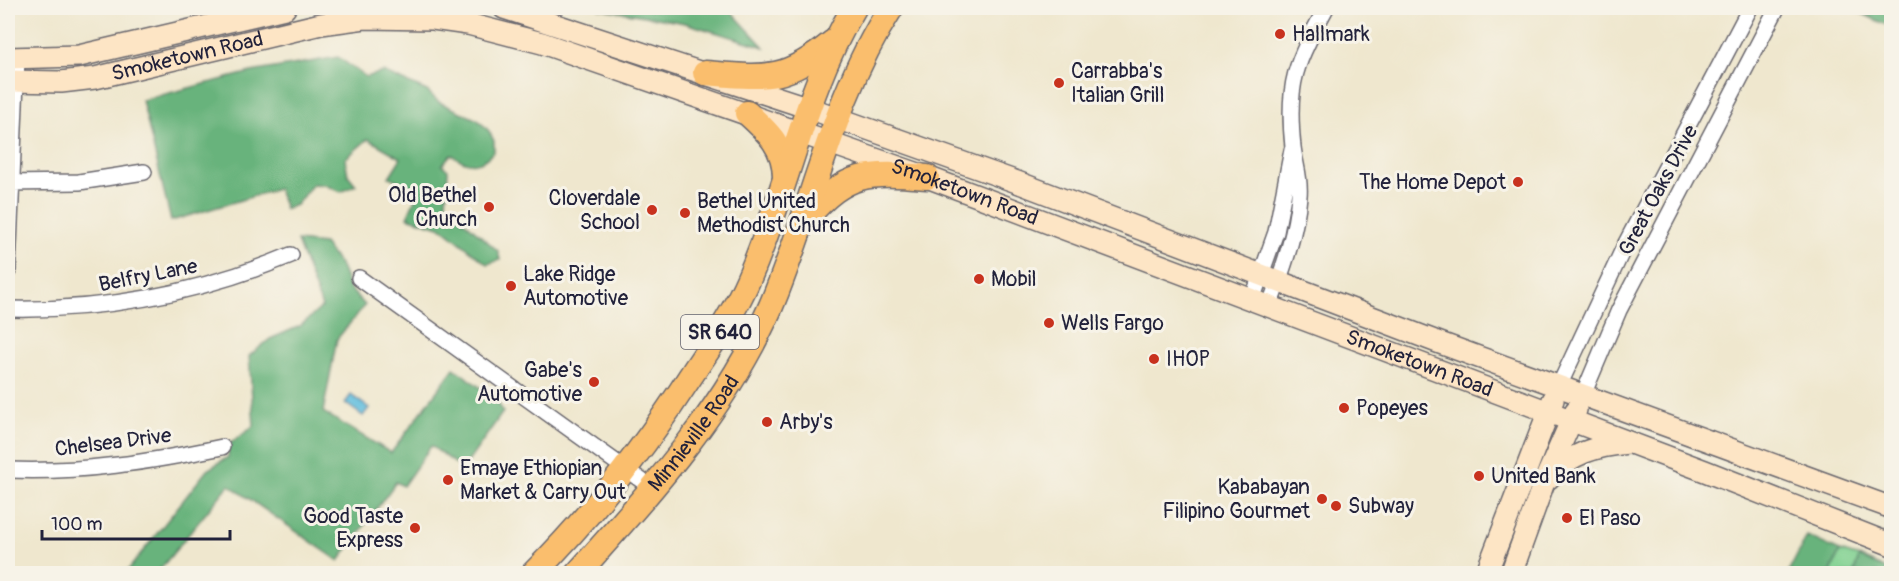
<svg xmlns="http://www.w3.org/2000/svg" width="1899" height="581" viewBox="0 0 1899 581" font-family="Pangolin,sans-serif">
  <style>
    .green { fill: #81d191; stroke: #527a66; stroke-width: 1.5 }
    .forest { fill: #68b37b; stroke: #456a5b; stroke-width: 1.5 }
    .water { fill: #60bede; stroke: #41708c; stroke-width: 1.5 }
    .lines { fill: none; stroke-linecap: round; stroke-linejoin: round }
    .street-casing { stroke: #6a676e; stroke-width: 18 }
    .secondary-casing { stroke: #6a676e; stroke-width: 24 }
    .primary-casing { stroke: #6a676e; stroke-width: 27 }
    .street { stroke: #fff; stroke-width: 15 }
    .secondary { stroke: #fde5c5; stroke-width: 21 }
    .primary { stroke: #fabe6d; stroke-width: 24 }
    .poi-dot { fill: #c8321e; stroke: #f7f3e8; stroke-width: 2 }
    .labels { text-anchor: middle; stroke-width: 6; stroke-linejoin: round; paint-order: stroke }
    .shield { fill: #f7f3e8; stroke: #62616f; stroke-width: 1.5 }
    .shield-label { font-size: 20px; font-weight: bold; fill: #22223b }
    .poi-label { font-size: 21px; fill: #22223b; stroke: #f7f3e8; text-anchor: start }
    .street-label { font-size: 21px; fill: #22223b; stroke: #f7f3e8 }
  </style>
  <rect width="100%" height="100%" fill="#f7f3e8"/>
  <filter id="ink" filterUnits="userSpaceOnUse"><feTurbulence type="fractalNoise" baseFrequency=".0167" numOctaves="2"/><feDisplacementMap in="SourceGraphic" scale="12" xChannelSelector="R" yChannelSelector="G"/><feConvolveMatrix kernelMatrix="1 2 1 2 8 2 1 2 1" color-interpolation-filters="sRGB"/></filter>
  <filter id="wash" filterUnits="userSpaceOnUse"><feTurbulence type="fractalNoise" baseFrequency=".008" numOctaves="4" result="noise"/><feDisplacementMap in="SourceGraphic" scale="24" xChannelSelector="R" yChannelSelector="G"/><feGaussianBlur stdDeviation="1.35" result="paint"/><feColorMatrix in="noise" values="0 0 0 0 0 0 0 0 0 0 0 0 0 0 0 0 0 1.4 0 .05"/><feComposite in="paint" operator="in"/></filter>
  <g filter="url(#wash)">
    <rect width="100%" height="100%" fill="#efe7ce"/>
    <!-- green -->
    <path class="green" d="M 1840,551 L 1859,557 L 1854,573 L 1830,574 Z"/>
    <!-- forest -->
    <path class="forest" d="M 598,8 L 728,8 L 764,47 L 685,23 Z
      M 1850,8 L 1891,8 L 1891,27 Z
      M 338,57 L 366,77 L 383,72 L 427,91 L 439,102 L 478,120 L 489,131 L 494,141 L 494,151 C 481,167 468,167 451,154 L 442,165 L 448,170 L 446,205 L 498,251 L 500,260 L 487,264 L 442,228 L 407,217 L 419,190 L 389,177 L 401,158 L 368,139 L 345,159 L 348,175 L 356,185 L 341,192 L 325,185 L 313,184 L 296,205 L 285,209 L 278,189 L 171,221 L 142,100 L 251,72 Z
      M 297,241 L 324,244 L 340,265 L 350,289 L 365,305 L 337,339 L 323,412 L 391,453 L 454,368 L 496,399 L 503,412 L 463,469 L 431,446 L 403,486 L 396,482 L 339,561 L 229,485 L 157,573 L 125,574 L 207,470 L 228,457 L 228,445 L 254,426 L 249,356 L 270,339 L 300,326 L 322,307 Z
      M 1807,536 L 1840,551 L 1830,573 L 1788,573 Z
      M 1859,557 L 1891,571 L 1891,573 L 1854,573 Z"/>
    <!-- water -->
    <path class="water" d="M 351,395 L 369,408 L 363,416 L 345,403 Z"/>
  </g>
  <g filter="url(#ink)">
    <g class="lines">
      <!-- street casing -->
      <g class="street-casing">
        <path id="street" d="M 8,183 L 79,182 L 144,172
          M 8,271 L 17,58
          M 359,278 L 652,488
          M 1252,300 L 1276,232 L 1292,150
          M 1269,307 C 1282,271 1296,235 1299,196 C 1301,179 1295,164 1293,147 C 1286,82 1296,63 1326,8
          M 8,309 C 107,311 200,293 291,255
          M 1559,386 L 1625,245 L 1750,8
          M 1583,395 L 1619,310 L 1777,8
          M 8,470 C 80,473 151,462 222,447"/>
      </g>
      <!-- secondary casing -->
      <g class="secondary-casing">
        <g id="secondary">
          <path d="M 504,8 L 809,108 L 1017,182 L 1440,343 L 1892,508"/>
          <path d="M 8,58 L 79,56 L 285,8"/>
          <path id="s1" d="M 8,81 L 61,82 L 95,78 L 321,24 L 365,18 L 433,19 L 468,24 L 542,43 L 927,177 L 1705,471 L 1892,545"/>
          <path d="M 1549,478 C 1569,453 1597,446 1628,443"/>
          <path d="M 1486,574 L 1553,400"/>
          <path d="M 1511,574 L 1543,485 L 1576,410"/>
        </g>
      </g>
      <!-- primary casing -->
      <g class="primary-casing">
        <g id="primary">
          <path d="M 705,73 C 766,78 784,82 833,42"/>
          <path d="M 747,113 C 768,132 785,147 785,177"/>
          <path d="M 807,217 C 848,171 868,172 927,177"/>
          <path d="M 533,574 C 594,513 647,444 694,371 C 714,341 735,311 749,278 C 788,189 804,91 854,8"/>
          <path id="s2" d="M 577,574 C 651,491 726,409 771,306 C 813,207 832,99 891,8"/>
        </g>
      </g>
      <!-- street -->
      <use href="#street" class="street"/>
      <!-- secondary -->
      <use href="#secondary" class="secondary"/>
      <!-- primary -->
      <use href="#primary" class="primary"/>
    </g>
  </g>
  <!-- markers -->
  <g class="poi-dot">
    <circle cx="1280" cy="34" r="6"/>
    <circle cx="1059" cy="83" r="6"/>
    <circle cx="1518" cy="182" r="6"/>
    <circle cx="489" cy="207" r="6"/>
    <circle cx="652" cy="210" r="6"/>
    <circle cx="685" cy="213" r="6"/>
    <circle cx="979" cy="279" r="6"/>
    <circle cx="511" cy="286" r="6"/>
    <circle cx="1049" cy="323" r="6"/>
    <circle cx="1154" cy="359" r="6"/>
    <circle cx="594" cy="382" r="6"/>
    <circle cx="1344" cy="408" r="6"/>
    <circle cx="767" cy="422" r="6"/>
    <circle cx="1479" cy="476" r="6"/>
    <circle cx="448" cy="480" r="6"/>
    <circle cx="1322" cy="499" r="6"/>
    <circle cx="1336" cy="506" r="6"/>
    <circle cx="1567" cy="518" r="6"/>
    <circle cx="415" cy="528" r="6"/>
  </g>
  <g class="labels">
    <!-- shield labels -->
    <rect class="shield" x="681" y="315" width="78" height="34" rx="4.5"/>
    <g class="shield-label">
      <text x="720" y="339">SR 640</text>
    </g>
    <!-- poi labels -->
    <g class="poi-label">
      <text x="1292" y="41">Hallmark</text>
      <text x="1071" y="78">Carrabba's<tspan x="1071" dy="24">Italian Grill</tspan></text>
      <text x="1506" y="189" text-anchor="end">The Home Depot</text>
      <text x="477" y="202" text-anchor="end">Old Bethel<tspan x="477" dy="24">Church</tspan></text>
      <text x="640" y="205" text-anchor="end">Cloverdale<tspan x="640" dy="24">School</tspan></text>
      <text x="697" y="208">Bethel United<tspan x="697" dy="24">Methodist Church</tspan></text>
      <text x="523" y="281">Lake Ridge<tspan x="523" dy="24">Automotive</tspan></text>
      <text x="991" y="286">Mobil</text>
      <text x="1061" y="330">Wells Fargo</text>
      <text x="1166" y="366">IHOP</text>
      <text x="582" y="377" text-anchor="end">Gabe's<tspan x="582" dy="24">Automotive</tspan></text>
      <text x="1356" y="415">Popeyes</text>
      <text x="779" y="429">Arby's</text>
      <text x="460" y="475">Emaye Ethiopian<tspan x="460" dy="24">Market &amp; Carry Out</tspan></text>
      <text x="1491" y="483">United Bank</text>
      <text x="1310" y="494" text-anchor="end">Kababayan<tspan x="1310" dy="24">Filipino Gourmet</tspan></text>
      <text x="1348" y="513">Subway</text>
      <text x="403" y="523" text-anchor="end">Good Taste<tspan x="403" dy="24">Express</tspan></text>
      <text x="1579" y="525">El Paso</text>
    </g>
    <!-- street labels -->
    <g class="street-label">
      <text dy="7" stroke="none"><textPath href="#s1" startOffset="182">Smoketown Road</textPath></text>
      <text transform="translate(1658 190) rotate(-62)" y="7">Great Oaks Drive</text>
      <text dy="7" stroke="none"><textPath href="#s1" startOffset="992">Smoketown Road</textPath></text>
      <text transform="translate(148 275) rotate(-11)" y="7">Belfry Lane</text>
      <text dy="7" stroke="none"><textPath href="#s1" startOffset="1478">Smoketown Road</textPath></text>
      <text dy="7" stroke="none"><textPath href="#s2" startOffset="183">Minnieville Road</textPath></text>
      <text transform="translate(113 442) rotate(-7)" y="7">Chelsea Drive</text>
    </g>
  </g>
  <!-- margin -->
  <rect width="1899" height="581" fill="none" stroke="#f7f3e8" stroke-width="30"/>
  <!-- scale -->
  <path d="M42 530v9h188v-9" fill="none" stroke="#22223b" stroke-width="3"/>
  <text x="51" y="530" font-size="18" fill="#22223b" stroke="#f7f3e8" stroke-width="4.5" paint-order="stroke">100 m</text>
</svg>
